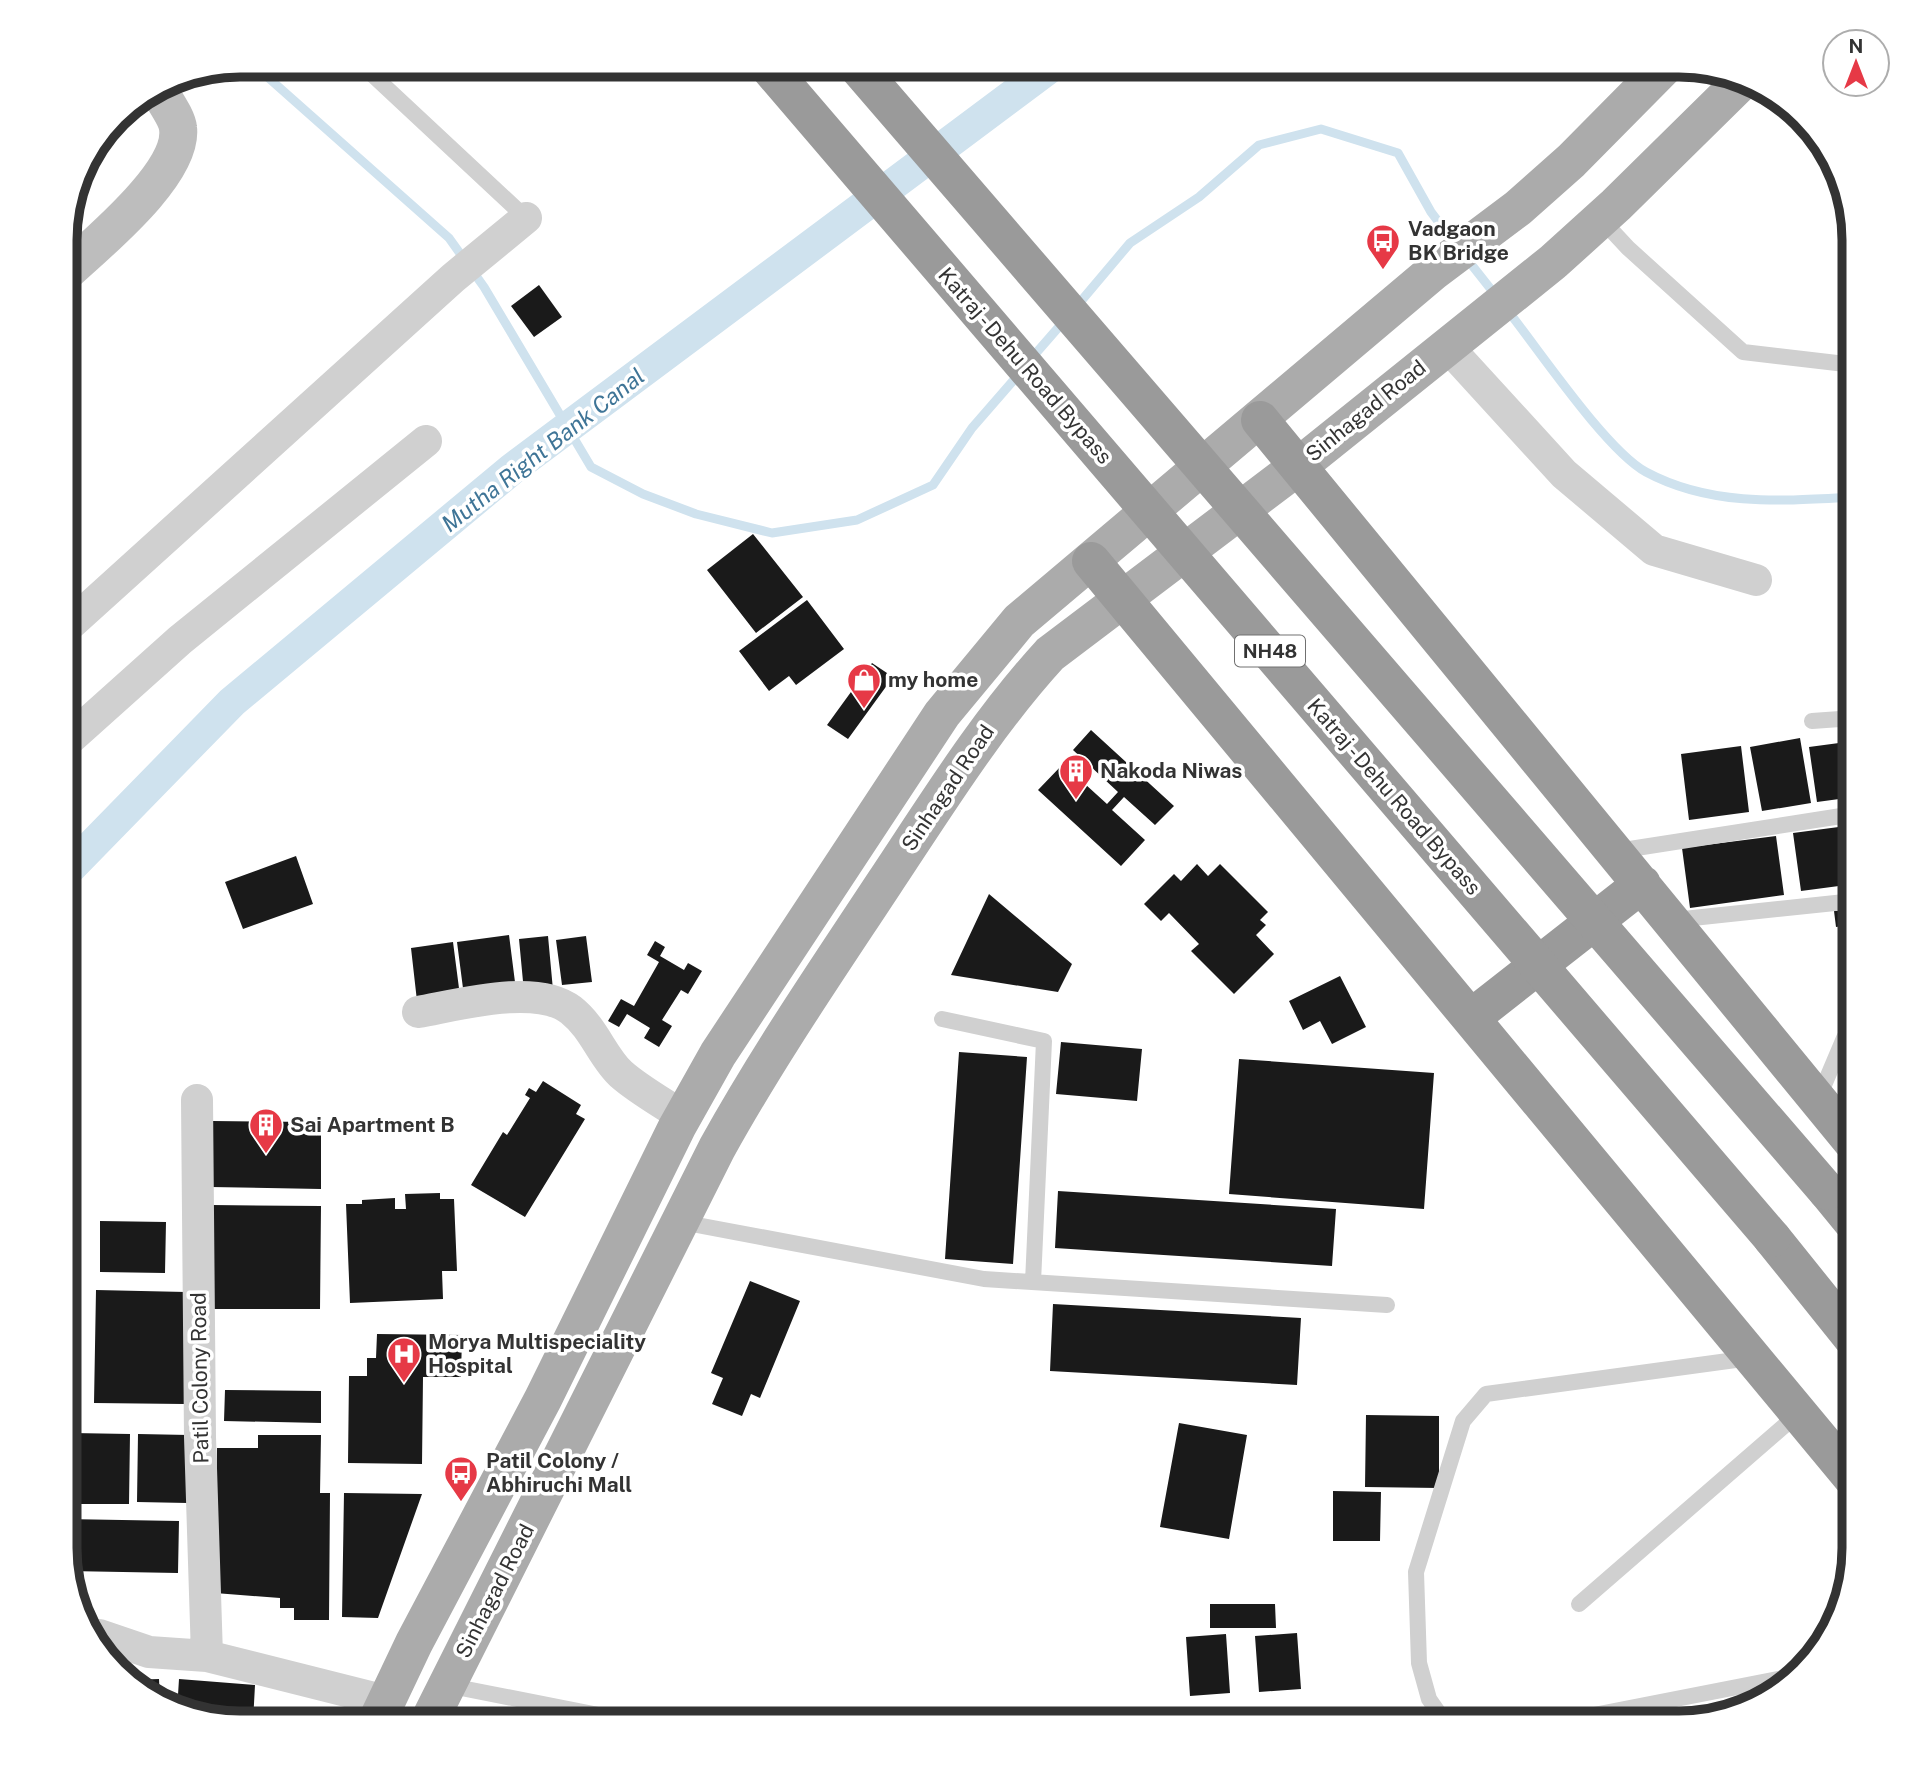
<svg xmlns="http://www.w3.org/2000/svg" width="1919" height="1788" viewBox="0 0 1919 1788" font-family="'Public Sans',sans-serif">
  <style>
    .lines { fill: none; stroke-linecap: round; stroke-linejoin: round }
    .stream { stroke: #cfe2ee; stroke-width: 9 }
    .canal { stroke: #cfe2ee; stroke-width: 32 }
    .building { fill: #1a1a1a }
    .lane { stroke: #d0d0d0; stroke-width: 16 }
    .street { stroke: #d0d0d0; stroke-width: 32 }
    .secondary { stroke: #bdbdbd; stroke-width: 38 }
    .primary { stroke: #ababab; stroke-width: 38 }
    .highway { stroke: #9a9a9a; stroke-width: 38 }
    .highway-bridge { stroke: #9a9a9a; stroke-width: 38 }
    .labels { text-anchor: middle; stroke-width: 7; stroke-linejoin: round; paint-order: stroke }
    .shield { fill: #fff; stroke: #707070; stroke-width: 2 }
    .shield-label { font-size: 19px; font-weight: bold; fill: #333 }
    .poi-label { font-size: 21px; font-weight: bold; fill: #333; stroke: #fff; text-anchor: start }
    .street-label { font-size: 21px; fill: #333; stroke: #fff }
    .water-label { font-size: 23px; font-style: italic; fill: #3f7597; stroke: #fff }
    .rim { fill: none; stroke: #333; stroke-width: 9 }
  </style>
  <rect width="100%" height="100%" fill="#fff"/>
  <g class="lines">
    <!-- stream -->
    <path class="stream" d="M 254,65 L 449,238 L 484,287 L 591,467 L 643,494 L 696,514 L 772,533 L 857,520 L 933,485 L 972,428 L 1019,374
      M 1467,259 L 1497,297
      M 1076,307 L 1130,243 L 1199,197 L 1259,145 L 1321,129 L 1398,153 L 1431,212 L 1456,245
      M 1508,311 C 1539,350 1606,450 1646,472 C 1711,507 1783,501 1854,497
      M 1030,360 L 1064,321"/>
    <!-- canal -->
    <path class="canal" d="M 65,873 L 232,702 L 512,469 L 1053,65"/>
  </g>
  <!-- building -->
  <path class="building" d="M 539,285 L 562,317 L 534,337 L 511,306 Z
    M 753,534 L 803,597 L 756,633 L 707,570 Z
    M 807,600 L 844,649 L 796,685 L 789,676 L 769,691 L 739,651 Z
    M 872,663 L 893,677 L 848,739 L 827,725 Z
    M 1091,730 L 1174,806 L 1155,825 L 1124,797 L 1112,810 L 1145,840 L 1121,866 L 1038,790 L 1063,764 L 1107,804 L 1118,792 L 1073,750 Z
    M 1800,738 L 1811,803 L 1762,811 L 1750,747 Z
    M 1854,741 L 1854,797 L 1817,802 L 1809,747 Z
    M 1741,746 L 1749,812 L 1689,820 L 1681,754 Z
    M 1854,825 L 1854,884 L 1801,891 L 1793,833 Z
    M 1776,836 L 1784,895 L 1690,908 L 1682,848 Z
    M 296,856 L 313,904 L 243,929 L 225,882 Z
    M 1197,864 L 1208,876 L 1220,864 L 1268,912 L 1260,920 L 1266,925 L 1256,935 L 1274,954 L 1234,994 L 1191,951 L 1199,944 L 1169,913 L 1161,921 L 1144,904 L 1174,874 L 1181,881 Z
    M 989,894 L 1072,964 L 1058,992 L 951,975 Z
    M 1854,909 L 1854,965 L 1841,967 L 1839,949 L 1845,949 L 1843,926 L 1836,927 L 1834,911 Z
    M 509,935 L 516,990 L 464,996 L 457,942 Z
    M 548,936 L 553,990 L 524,992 L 519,939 Z
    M 586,936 L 592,982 L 562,985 L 556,940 Z
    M 655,941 L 665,947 L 660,956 L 684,970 L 688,963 L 702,971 L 688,994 L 681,990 L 662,1020 L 672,1026 L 659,1047 L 644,1038 L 650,1028 L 627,1014 L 619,1027 L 608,1021 L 621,999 L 634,1006 L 659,962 L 647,955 Z
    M 453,942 L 460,996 L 417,1001 L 411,948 Z
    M 1854,974 L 1854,1018 L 1852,1018 L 1846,975 Z
    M 1340,976 L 1366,1027 L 1332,1044 L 1320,1021 L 1303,1030 L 1289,1001 Z
    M 1061,1042 L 1142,1049 L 1137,1101 L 1056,1094 Z
    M 959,1052 L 1027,1057 L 1013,1264 L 945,1259 Z
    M 1239,1059 L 1434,1073 L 1424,1209 L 1229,1194 Z
    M 543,1081 L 581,1105 L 576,1114 L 585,1119 L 525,1217 L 471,1185 L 503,1132 L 507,1135 L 530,1098 L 525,1095 L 529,1088 L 536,1092 Z
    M 212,1121 L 321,1122 L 321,1189 L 211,1187 Z
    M 1058,1191 L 1336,1209 L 1332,1266 L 1055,1248 Z
    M 440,1193 L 440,1199 L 454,1199 L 457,1271 L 442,1271 L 443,1299 L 350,1303 L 346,1204 L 362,1204 L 362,1200 L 395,1198 L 395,1209 L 406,1209 L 405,1194 Z
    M 211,1205 L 321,1206 L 320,1309 L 211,1309 Z
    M 100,1221 L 166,1222 L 165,1273 L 100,1272 Z
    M 750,1281 L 800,1301 L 760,1398 L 751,1394 L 742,1416 L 712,1404 L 723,1378 L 711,1373 Z
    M 96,1290 L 186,1292 L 184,1404 L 94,1403 Z
    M 1053,1304 L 1301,1318 L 1297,1385 L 1050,1371 Z
    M 377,1334 L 462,1335 L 461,1377 L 423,1377 L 422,1464 L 348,1463 L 349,1376 L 367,1376 L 367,1358 L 376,1358 Z
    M 225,1390 L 321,1391 L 321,1423 L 224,1421 Z
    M 1366,1415 L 1439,1416 L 1439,1488 L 1365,1487 Z
    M 1179,1423 L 1247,1435 L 1229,1539 L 1160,1527 Z
    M 72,1433 L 130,1434 L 129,1504 L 72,1504 Z
    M 138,1434 L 189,1435 L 188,1503 L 137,1502 Z
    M 258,1435 L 321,1435 L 320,1493 L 330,1493 L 329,1620 L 294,1620 L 294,1608 L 280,1608 L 280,1598 L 215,1593 L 217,1448 L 258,1448 Z
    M 1333,1491 L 1381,1492 L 1380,1541 L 1333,1541 Z
    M 344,1493 L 422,1494 L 378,1618 L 342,1617 Z
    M 65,1519 L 179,1521 L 178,1573 L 68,1571 Z
    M 1210,1604 L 1275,1604 L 1276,1628 L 1210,1628 Z
    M 1297,1633 L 1301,1689 L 1259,1692 L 1255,1636 Z
    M 1226,1634 L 1230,1693 L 1190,1696 L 1186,1637 Z
    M 159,1679 L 160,1701 L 129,1680 Z
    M 179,1679 L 255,1685 L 253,1722 L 177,1711 Z"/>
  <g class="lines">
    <!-- lane -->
    <path class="lane" d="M 362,65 L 526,218
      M 1601,219 L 1628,248 L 1743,352 L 1854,365
      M 1812,721 L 1854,718
      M 1617,851 L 1854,814
      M 1674,920 L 1854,901
      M 942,1019 L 1044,1041 L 1033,1282
      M 1819,1097 L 1844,1038 L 1854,1038
      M 681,1222 L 984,1279 L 1387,1305
      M 1579,1604 L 1799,1413
      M 446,1685 L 639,1723
      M 1449,1723 L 1445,1722 L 1429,1699 L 1419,1663 L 1416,1572 L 1463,1421 L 1486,1394 L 1750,1358
      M 1553,1723 L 1799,1675"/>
    <!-- street -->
    <path class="street" d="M 1446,345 L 1564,474 L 1654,550 L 1756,580
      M 65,629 L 453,278 L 526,218
      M 65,743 L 180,640 L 426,441
      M 418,1012 C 458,1005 536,983 571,1010 C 594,1028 603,1058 621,1074 C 639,1090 663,1103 684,1117
      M 197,1100 L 200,1437 L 207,1656
      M 99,1635 L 149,1652 L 207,1656 L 386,1701"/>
    <!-- secondary -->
    <path class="secondary" d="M 65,273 C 96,244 184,173 178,128 C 177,118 166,103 161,94"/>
    <!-- primary -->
    <path class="primary" d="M 376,1723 L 414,1643 L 543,1399 L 677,1127 L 718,1054 L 942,714 L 1019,621 L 1434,271 L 1518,208 L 1571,161 L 1666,65
      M 428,1723 L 717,1148 C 768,1056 827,970 885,882 C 937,804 986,724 1050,654 L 1300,465 L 1553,262 L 1616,205 L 1745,78"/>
    <!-- highway -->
    <path class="highway" d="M 1260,420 L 1854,1144
      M 1091,561 L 1854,1480
      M 1471,1018 L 1642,884
      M 1827,1191 L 1854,1224
      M 1772,1238 L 1854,1340"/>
    <!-- highway-bridge -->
    <path class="highway-bridge" d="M 767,65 L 1772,1238
      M 856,65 L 1827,1191"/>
  </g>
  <!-- icons -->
  <defs>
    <g id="bus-pin" transform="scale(1.75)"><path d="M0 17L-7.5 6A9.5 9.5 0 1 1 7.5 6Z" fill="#e63946" stroke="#fff"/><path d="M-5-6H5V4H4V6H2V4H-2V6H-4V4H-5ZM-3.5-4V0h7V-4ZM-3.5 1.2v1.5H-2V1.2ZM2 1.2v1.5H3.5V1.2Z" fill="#fff"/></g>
    <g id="shop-pin" transform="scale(1.75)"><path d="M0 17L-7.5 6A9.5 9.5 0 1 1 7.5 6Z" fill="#e63946" stroke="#fff"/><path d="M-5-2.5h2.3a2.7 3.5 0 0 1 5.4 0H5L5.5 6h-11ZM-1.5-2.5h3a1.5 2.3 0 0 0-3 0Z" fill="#fff"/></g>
    <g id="building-pin" transform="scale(1.75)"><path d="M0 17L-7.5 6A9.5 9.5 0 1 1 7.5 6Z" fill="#e63946" stroke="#fff"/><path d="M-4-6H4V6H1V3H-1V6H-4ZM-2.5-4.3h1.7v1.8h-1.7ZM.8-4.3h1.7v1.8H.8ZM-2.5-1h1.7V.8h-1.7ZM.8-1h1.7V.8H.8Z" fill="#fff"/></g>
    <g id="hospital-pin" transform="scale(1.75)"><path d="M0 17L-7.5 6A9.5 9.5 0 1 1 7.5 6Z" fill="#e63946" stroke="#fff"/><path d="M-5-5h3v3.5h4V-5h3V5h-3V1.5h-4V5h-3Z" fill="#fff"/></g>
  </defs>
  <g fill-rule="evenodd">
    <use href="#bus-pin" x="1383" y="241"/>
    <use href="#shop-pin" x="864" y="680"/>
    <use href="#building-pin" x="1076" y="771"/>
    <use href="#building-pin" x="266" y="1125"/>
    <use href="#hospital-pin" x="404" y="1354"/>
    <use href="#bus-pin" x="461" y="1473"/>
  </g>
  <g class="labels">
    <!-- shield labels -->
    <rect class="shield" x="1235" y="635.5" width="70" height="31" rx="5"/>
    <g class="shield-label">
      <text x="1270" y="658">NH48</text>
    </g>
    <!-- poi labels -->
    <g class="poi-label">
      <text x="1408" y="236">Vadgaon<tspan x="1408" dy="24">BK Bridge</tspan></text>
      <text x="888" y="687">my home</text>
      <text x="1100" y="778">Nakoda Niwas</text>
      <text x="290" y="1132">Sai Apartment B</text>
      <text x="428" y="1349">Morya Multispeciality<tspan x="428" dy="24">Hospital</tspan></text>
      <text x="486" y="1468">Patil Colony /<tspan x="486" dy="24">Abhiruchi Mall</tspan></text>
    </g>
    <!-- street labels -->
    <g class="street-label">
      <text transform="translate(1025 366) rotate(49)" y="7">Katraj - Dehu Road Bypass</text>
      <text transform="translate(1366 411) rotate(-39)" y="7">Sinhagad Road</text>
      <text transform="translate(948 788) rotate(-56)" y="7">Sinhagad Road</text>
      <text transform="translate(1394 797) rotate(49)" y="7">Katraj - Dehu Road Bypass</text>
      <text transform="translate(200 1378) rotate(-91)" y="7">Patil Colony Road</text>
      <text transform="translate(495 1591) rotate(-63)" y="7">Sinhagad Road</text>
    </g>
    <!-- water labels -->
    <g class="water-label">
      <text transform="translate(543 450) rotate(-38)" y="8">Mutha Right Bank Canal</text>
    </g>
  </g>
  <!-- crop -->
  <path d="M0 0H1919V1788H0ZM240 77H1679A163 163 0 0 1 1842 240V1548A163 163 0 0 1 1679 1711H240A163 163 0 0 1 77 1548V240A163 163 0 0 1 240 77Z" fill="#fff" fill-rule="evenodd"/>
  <path class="rim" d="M240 77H1679A163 163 0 0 1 1842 240V1548A163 163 0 0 1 1679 1711H240A163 163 0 0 1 77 1548V240A163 163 0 0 1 240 77Z"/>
  <!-- north arrow -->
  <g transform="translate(1856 63)"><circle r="33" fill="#ffffff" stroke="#adadad" stroke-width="2"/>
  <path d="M0-5L12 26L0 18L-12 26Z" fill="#e63946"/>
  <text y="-10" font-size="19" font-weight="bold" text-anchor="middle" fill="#333333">N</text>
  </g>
</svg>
